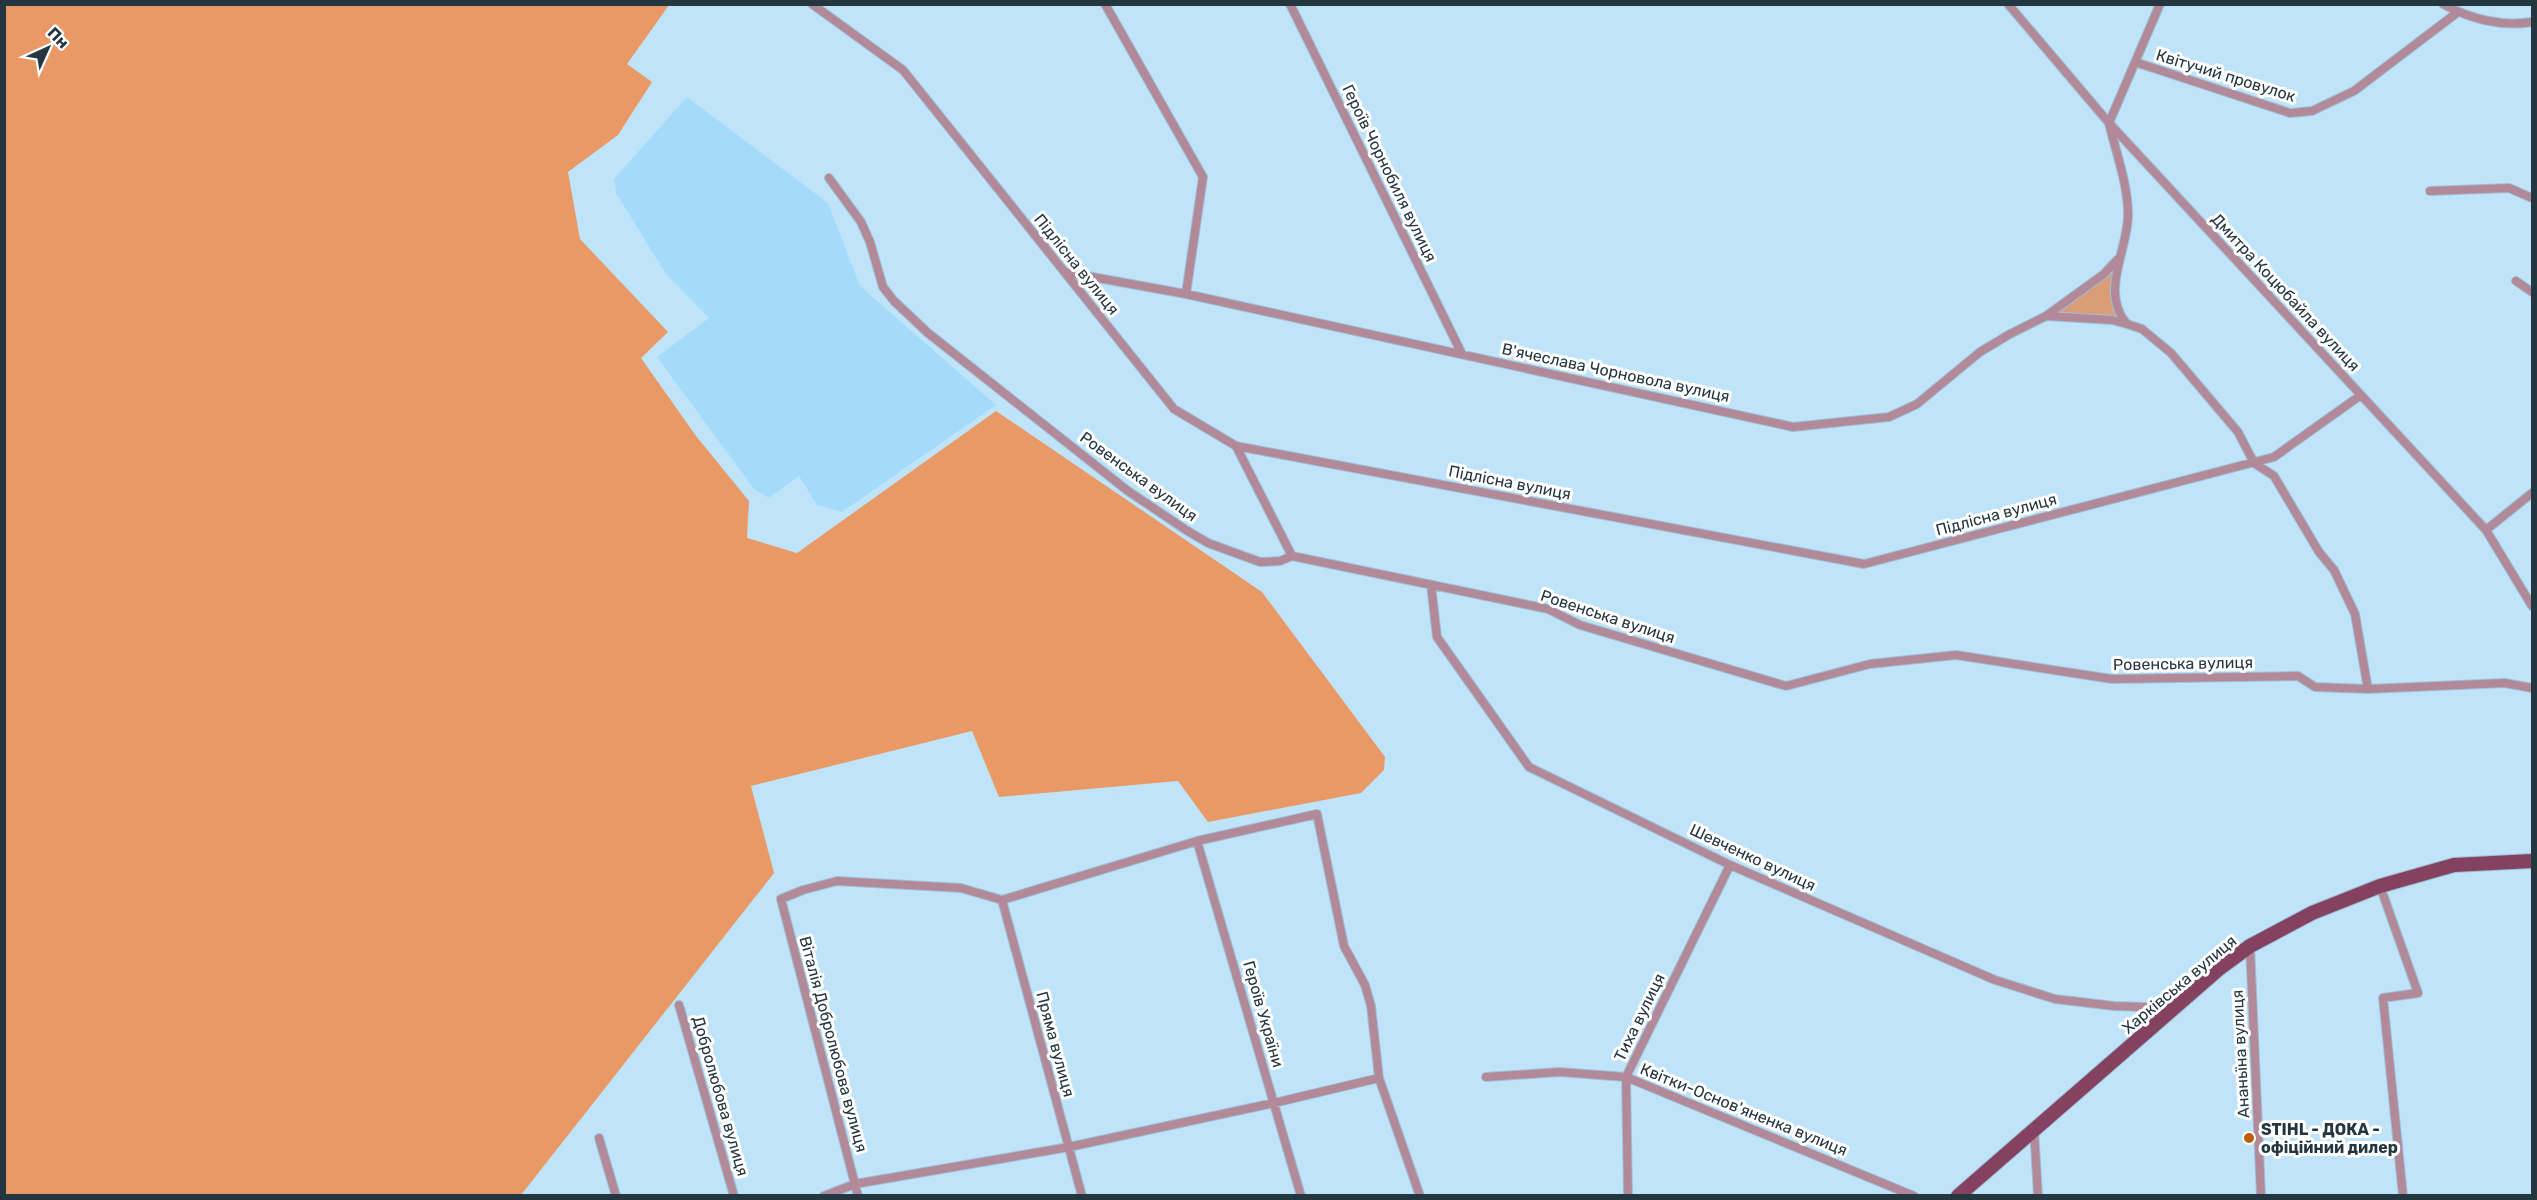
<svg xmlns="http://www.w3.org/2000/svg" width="2537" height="1200" viewBox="0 0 2537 1200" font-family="Rubik,sans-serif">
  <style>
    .built { fill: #a5dbfa }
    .green { fill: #da9e77 }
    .forest { fill: #e89965 }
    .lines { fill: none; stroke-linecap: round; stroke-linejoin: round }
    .minor-casing { stroke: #a0c1d4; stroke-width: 10 }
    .primary-casing { stroke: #a0c1d4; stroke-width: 16 }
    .minor { stroke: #b18999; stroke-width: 8 }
    .primary { stroke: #854260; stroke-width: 14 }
    .poi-dot { fill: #ba5e08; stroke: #fff; stroke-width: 2 }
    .labels { text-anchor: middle; stroke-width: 6; stroke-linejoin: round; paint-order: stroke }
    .street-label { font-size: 16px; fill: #243640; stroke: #fff }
    .poi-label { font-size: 16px; font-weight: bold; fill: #243640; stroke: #fff; text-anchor: start }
  </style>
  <rect width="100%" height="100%" fill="#bfe4f9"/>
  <!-- built -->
  <path class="built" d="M 687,97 L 828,203 L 860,286 L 996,405 L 842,512 L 817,505 L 799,476 L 769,498 L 754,489 L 657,357 L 709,318 L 666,274 L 616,193 L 614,179 Z"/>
  <!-- green -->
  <path class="green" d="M 2118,259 L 2118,309 L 2127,324 L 2046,316 Z"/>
  <!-- forest -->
  <path class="forest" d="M 5,4 L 669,5 L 627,64 L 652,82 L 618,135 L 568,172 L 580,239 L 668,332 L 641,358 L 696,436 L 749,501 L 747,538 L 797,553 L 996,411 L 1262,592 L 1385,757 L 1384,770 L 1361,793 L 1208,822 L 1178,781 L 999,797 L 972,731 L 751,786 L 774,873 L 521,1195 L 5,1195 Z"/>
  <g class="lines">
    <!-- minor casing -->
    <g class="minor-casing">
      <path id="minor" d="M 812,4 L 903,70 L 1174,409 L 1236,446 L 1864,564 L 2274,457 L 2361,395
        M 1105,4 L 1203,177 L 1186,294
        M 1290,4 L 1462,354
        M 2008,4 L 2109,123 L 2486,530 L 2532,606
        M 2443,4 C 2470,19 2502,27 2532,22
        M 2135,62 L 2290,113 L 2312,111 L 2354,91 L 2458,12
        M 2109,123 C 2116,153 2128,184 2128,215 C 2128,250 2100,291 2126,323
        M 2109,123 L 2160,4
        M 829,178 L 861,222 L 870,242 L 883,287 L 894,301 L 928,333 L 1128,491 L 1186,530 L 1208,543 L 1260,562 L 1280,561 L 1292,556 L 1548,609 L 1580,625 L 1786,686 L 1870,664 L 1956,655 L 2112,679 L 2298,676 L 2315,687 L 2368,689 L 2505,683 L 2532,688
        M 2430,191 L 2509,188 L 2532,198
        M 1065,272 L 1186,294 L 1793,427 L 1889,417 L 1917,404 L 1980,352 L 2010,334 L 2046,316 L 2104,274 L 2118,259
        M 2516,281 L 2532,292
        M 2047,316 L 2112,320 L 2127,324 L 2142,329 L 2171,353 L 2238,432 L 2254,463 L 2274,476 L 2319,552 L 2334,570 L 2355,614 L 2368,689
        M 1236,446 L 1292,556
        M 2486,530 L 2532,493
        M 1431,585 L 1437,637 L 1529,767 L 1730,865 L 1995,980 L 2055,999 L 2114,1006 L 2173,1008
        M 1197,841 L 1301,1196
        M 2380,886 L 2418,993 L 2383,998 L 2403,1196
        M 1002,900 L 1082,1196
        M 2250,946 L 2261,1196
        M 679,1005 L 734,1196
        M 1486,1077 L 1559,1072 L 1626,1077 L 1914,1196
        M 2034,1129 L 2038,1196
        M 599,1138 L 616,1196
        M 824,1196 L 855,1184 L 1069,1147 L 1274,1103 L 1379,1078
        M 858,1196 L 781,899 L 803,890 L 837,881 L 961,888 L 1002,900 L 1197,841 L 1317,814 L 1344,946 L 1365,985 L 1371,1006 L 1379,1078 L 1420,1196
        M 1628,1196 L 1626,1077 L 1730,865"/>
    </g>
    <!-- primary casing -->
    <g class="primary-casing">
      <path id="primary" d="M 1958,1196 L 2220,968 L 2250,946 L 2312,913 L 2380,886 L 2454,865 L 2532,861"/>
    </g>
    <!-- minor -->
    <use href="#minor" class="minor"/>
    <!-- primary -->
    <use href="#primary" class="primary"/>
  </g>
  <!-- markers -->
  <circle class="poi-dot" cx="2249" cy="1138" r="6"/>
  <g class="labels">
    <!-- street labels -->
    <g class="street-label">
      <text transform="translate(2226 75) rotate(17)" y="6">Квітучий провулок</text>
      <text transform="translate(1390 173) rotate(64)" y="6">Героїв Чорнобиля вулиця</text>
      <text transform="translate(1077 264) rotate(51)" y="6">Підлісна вулиця</text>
      <text transform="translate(2286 292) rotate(47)" y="6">Дмитра Коцюбайла вулиця</text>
      <text transform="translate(1616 372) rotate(12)" y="6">В'ячеслава Чорновола вулиця</text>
      <text transform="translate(1139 476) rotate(36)" y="6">Ровенська вулиця</text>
      <text transform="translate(1510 482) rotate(11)" y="6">Підлісна вулиця</text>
      <text transform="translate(1996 514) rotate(-15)" y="6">Підлісна вулиця</text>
      <text transform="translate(1608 616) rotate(18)" y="6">Ровенська вулиця</text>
      <text transform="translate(2183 663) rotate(-1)" y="6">Ровенська вулиця</text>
      <text transform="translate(1753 857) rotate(25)" y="6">Шевченко вулиця</text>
      <text transform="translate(2179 984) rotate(-40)" y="6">Харківська вулиця</text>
      <text transform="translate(1264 1014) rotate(74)" y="6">Героїв України</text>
      <text transform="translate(1639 1017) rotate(-64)" y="6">Тиха вулиця</text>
      <text transform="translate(834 1044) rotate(75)" y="6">Віталія Добролюбова вулиця</text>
      <text transform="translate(1056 1044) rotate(75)" y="6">Пряма вулиця</text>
      <text transform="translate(2240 1054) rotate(-93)" y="6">Ананьїна вулиця</text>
      <text transform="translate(721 1096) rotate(74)" y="6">Добролюбова вулиця</text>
      <text transform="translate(1744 1109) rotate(22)" y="6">Квітки-Основ'яненка вулиця</text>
    </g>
    <!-- poi labels -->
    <g class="poi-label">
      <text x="2261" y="1135">STIHL - ДОКА -<tspan x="2261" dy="18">офіційний дилер</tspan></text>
    </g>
  </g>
  <!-- border -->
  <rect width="2537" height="1200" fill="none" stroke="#243640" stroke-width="12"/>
  <!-- north arrow -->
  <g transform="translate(48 48) rotate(45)" stroke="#ffffff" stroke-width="4.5" paint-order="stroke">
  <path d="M0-4.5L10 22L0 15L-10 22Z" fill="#243640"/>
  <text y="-9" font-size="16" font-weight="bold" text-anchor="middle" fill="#243640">Пн</text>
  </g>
</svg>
